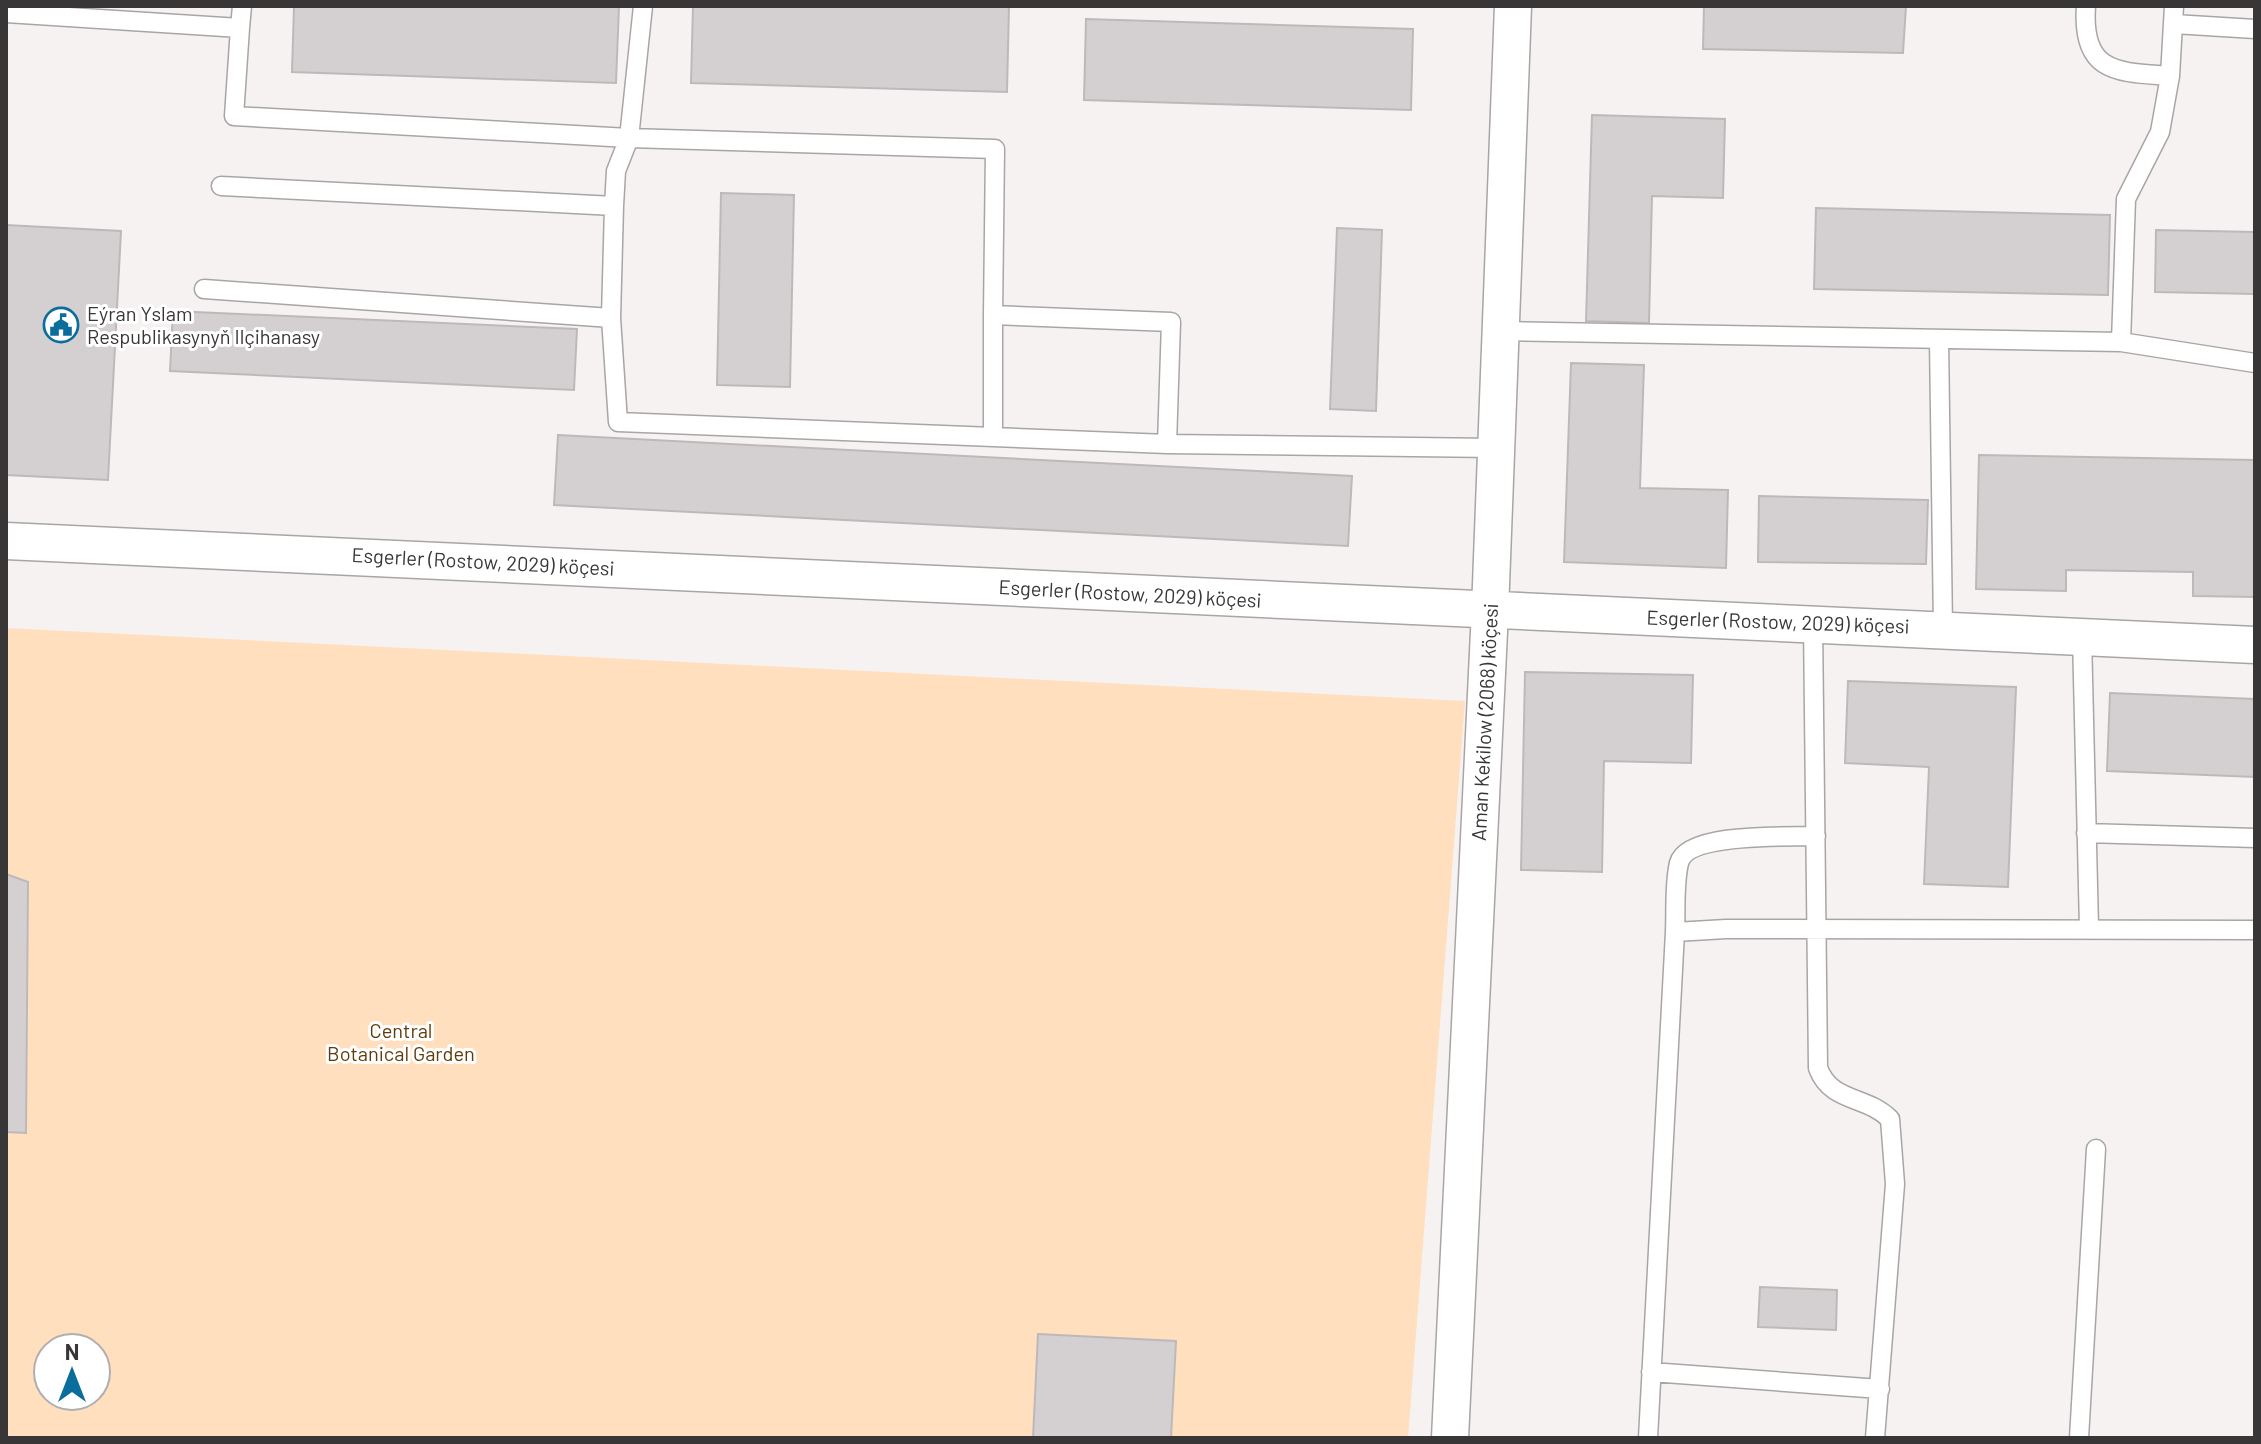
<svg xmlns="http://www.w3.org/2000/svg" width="2261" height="1444" viewBox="0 0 2261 1444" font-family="Barlow,sans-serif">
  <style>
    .green { fill: #ffdfbd; fill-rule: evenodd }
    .building { fill: #d4d0d2; stroke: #bdb9bb; stroke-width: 2 }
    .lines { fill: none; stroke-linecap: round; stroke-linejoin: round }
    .lane-casing { stroke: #aaa5a5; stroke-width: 21 }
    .street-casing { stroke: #aaa5a5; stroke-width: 39 }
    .lane { stroke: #fff; stroke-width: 18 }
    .street { stroke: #fff; stroke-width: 36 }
    .labels { text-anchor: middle; stroke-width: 6; stroke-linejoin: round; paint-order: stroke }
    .poi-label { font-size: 20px; fill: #383636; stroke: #fff; text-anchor: start }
    .street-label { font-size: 20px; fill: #383636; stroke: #fff }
    .park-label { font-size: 20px; fill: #603c0c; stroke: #fff }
  </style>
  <rect width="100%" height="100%" fill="#f7f2f2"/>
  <!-- green -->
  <path class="green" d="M 6,628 L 1465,701 L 1408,1438 L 6,1438 ZM 48,1348 L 96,1348 L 96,1396 L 48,1396 Z"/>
  <!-- building -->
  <path class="building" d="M 294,6 L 619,6 L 616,83 L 292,72 Z
    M 693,6 L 1009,6 L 1007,92 L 691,83 Z
    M 1704,6 L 1906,6 L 1903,53 L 1703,49 Z
    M 1086,19 L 1413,29 L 1411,110 L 1084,100 Z
    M 1592,115 L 1725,119 L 1723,198 L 1652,196 L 1649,323 L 1586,321 Z
    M 721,193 L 794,195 L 790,387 L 717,385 Z
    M 1816,208 L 2110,215 L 2108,295 L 1814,289 Z
    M 6,225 L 121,231 L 108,480 L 6,475 Z
    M 1337,228 L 1382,230 L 1376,411 L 1330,409 Z
    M 2156,230 L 2255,232 L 2255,294 L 2155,292 Z
    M 173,311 L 577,329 L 574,390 L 170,371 Z
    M 1571,363 L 1644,365 L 1640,488 L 1728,490 L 1726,568 L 1564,562 Z
    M 558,435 L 1352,476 L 1348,546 L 554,505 Z
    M 1979,455 L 2255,460 L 2255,597 L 2193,596 L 2193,572 L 2066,570 L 2066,591 L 1976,589 Z
    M 1759,496 L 1928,500 L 1926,564 L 1758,562 Z
    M 1525,672 L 1693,675 L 1691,763 L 1604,761 L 1602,872 L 1521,870 Z
    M 1848,681 L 2016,687 L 2008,887 L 1924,884 L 1929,767 L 1845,763 Z
    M 2110,693 L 2255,699 L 2255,777 L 2107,771 Z
    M 6,874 L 28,882 L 26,1133 L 6,1132 Z
    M 1760,1287 L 1837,1290 L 1836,1330 L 1758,1327 Z
    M 1038,1334 L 1176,1341 L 1171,1438 L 1033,1438 Z"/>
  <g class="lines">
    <!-- lane casing -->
    <g class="lane-casing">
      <path id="lane" d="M 643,6 L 629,138 L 616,171 L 614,206 L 611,318 L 618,422 L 1167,444 L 1495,448
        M 2086,6 C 2081,74 2118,72 2170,76
        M 6,13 L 240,28 L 234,116 L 629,138 L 995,149 L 993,315 L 1171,322 L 1167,444
        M 2174,24 L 2255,29
        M 240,28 L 242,6
        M 221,186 L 614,206
        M 204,289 L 611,318
        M 993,315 L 993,436
        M 1501,331 L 2121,342 L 2255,363
        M 1939,339 L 1943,629
        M 2121,342 L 2126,199 L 2160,132 L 2170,76 L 2174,6
        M 1813,623 L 1818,1068 C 1831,1103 1866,1095 1890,1119 L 1895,1184 L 1875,1438
        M 2082,636 L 2089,928
        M 2086,833 L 2255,838
        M 1675,932 C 1676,910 1674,884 1679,863 C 1687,832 1788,837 1816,836
        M 1651,1372 L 1880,1389
        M 1648,1438 L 1675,932 L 1726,929 L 2255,930
        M 2079,1438 L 2096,1149"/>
    </g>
    <!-- street casing -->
    <g class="street-casing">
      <path id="street" d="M 6,541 L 2255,645
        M 1450,1438 L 1490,611 L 1513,6"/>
    </g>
    <!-- lane -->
    <use href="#lane" class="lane"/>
    <!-- street -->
    <use href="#street" class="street"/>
  </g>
  <!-- icons -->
  <defs>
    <g id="civic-ring" transform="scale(1.8)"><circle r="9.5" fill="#fff" stroke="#0a6d9b" stroke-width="1.5"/><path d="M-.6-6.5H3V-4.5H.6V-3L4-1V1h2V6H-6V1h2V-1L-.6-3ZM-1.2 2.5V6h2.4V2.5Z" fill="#0a6d9b"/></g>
  </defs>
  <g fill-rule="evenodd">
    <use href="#civic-ring" x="61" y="325"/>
  </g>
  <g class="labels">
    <!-- poi labels -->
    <g class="poi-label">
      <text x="87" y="321">Eýran Yslam<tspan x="87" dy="23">Respublikasynyň Ilçihanasy</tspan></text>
    </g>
    <!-- street labels -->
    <g class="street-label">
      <text transform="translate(483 562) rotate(3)" y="7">Esgerler (Rostow, 2029) köçesi</text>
      <text transform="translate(1130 594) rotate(3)" y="7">Esgerler (Rostow, 2029) köçesi</text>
      <text transform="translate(1778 622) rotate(2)" y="7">Esgerler (Rostow, 2029) köçesi</text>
      <text transform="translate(1485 722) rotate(-87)" y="7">Aman Kekilow (2068) köçesi</text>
    </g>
    <!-- park labels -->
    <g class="park-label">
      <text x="401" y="1038">Central<tspan x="401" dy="23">Botanical Garden</tspan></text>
    </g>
  </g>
  <!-- border -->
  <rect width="2261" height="1444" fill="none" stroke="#383636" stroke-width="16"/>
  <!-- north arrow -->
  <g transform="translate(72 1372)"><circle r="38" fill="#ffffff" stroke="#afafaf" stroke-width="2"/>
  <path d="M0-6L14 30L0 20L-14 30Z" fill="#0a6d9b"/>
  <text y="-12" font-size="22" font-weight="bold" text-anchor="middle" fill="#383636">N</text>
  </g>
</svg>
